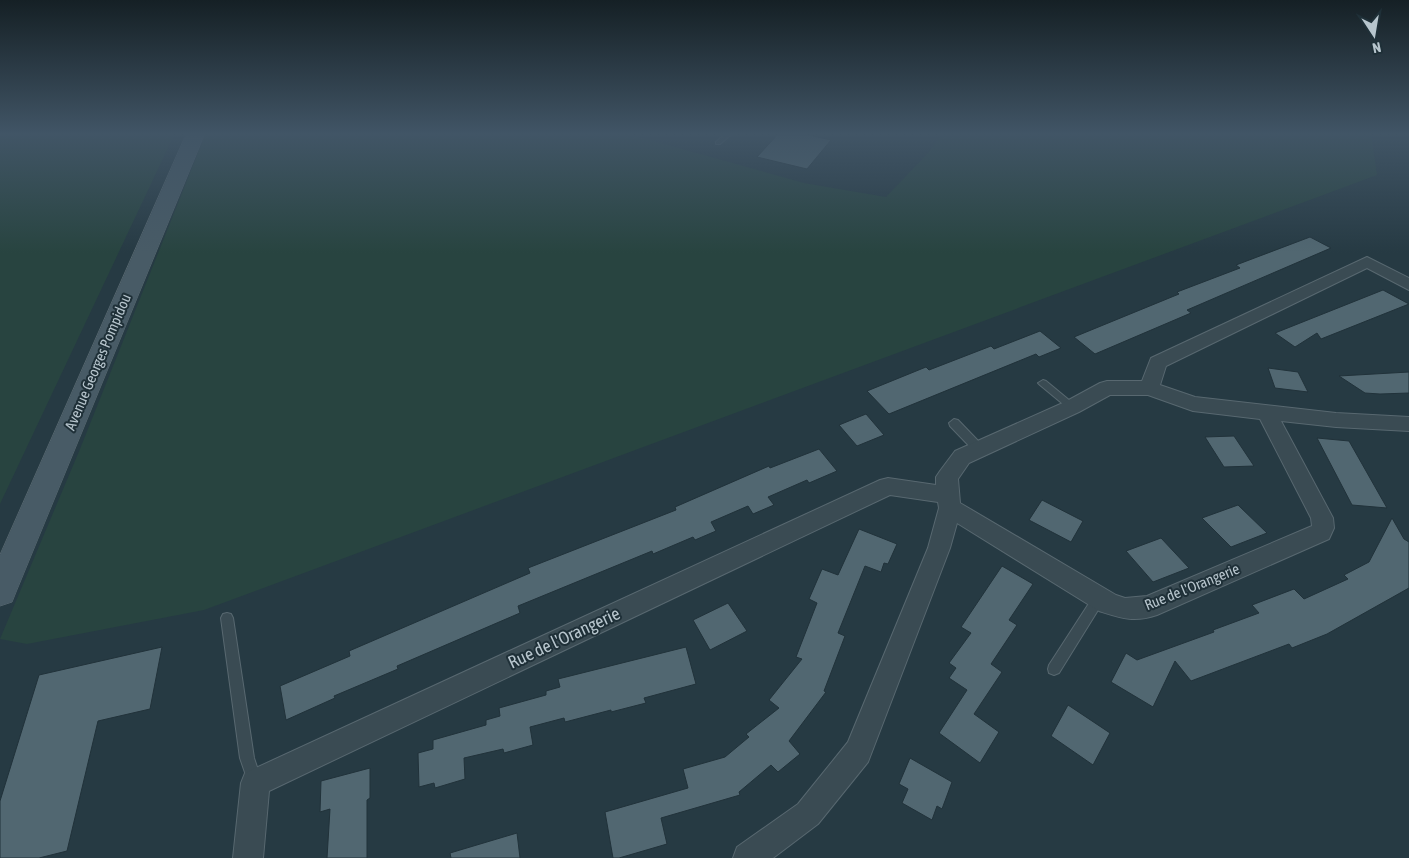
<svg xmlns="http://www.w3.org/2000/svg" width="1409" height="858" viewBox="0 0 1409 858" font-family="'Asap Condensed',sans-serif">
  <style>
    .green { fill: #284440 }
    .building { fill: #516771; stroke: #21323a }
    .lines { fill: none; stroke-linecap: round; stroke-linejoin: round }
    .lane-casing { stroke: #586870; stroke-width: 2 }
    .street-casing { stroke: #586870; stroke-width: 2 }
    .secondary-casing { stroke: #586870; stroke-width: 1 }
    .lane { fill: #3a4b53; fill-rule: evenodd }
    .street { fill: #3a4b53; fill-rule: evenodd }
    .secondary { fill: #485b66; fill-rule: evenodd }
    .labels { text-anchor: middle; stroke-width: 4; stroke-linejoin: round; paint-order: stroke }
    .street-label { font-size: 15px; fill: #b7c5cd; stroke: #1f3038 }
    .near-street-label { font-size: 18px; fill: #b7c5cd; stroke: #1f3038 }
  </style>
  <rect width="100%" height="100%" fill="#263a43"/>
  <!-- green -->
  <path class="green" d="M 0,133 L 175,133 L 0,504 Z
    M 206,133 L 625,133 L 804,183 L 886,197 L 928,153 L 943,133 L 1371,133 L 1377,175 L 204,610 L 27,644 L 0,639 L 80,449 Z"/>
  <!-- building -->
  <path class="building" d="M 779,133 L 800,133 L 831,140 L 807,169 L 757,157 Z
    M 1310,237 L 1331,248 L 1187,310 L 1191,313 L 1095,354 L 1074,337 L 1179,294 L 1177,292 L 1240,268 L 1236,265 Z
    M 1383,290 L 1409,304 L 1321,339 L 1317,333 L 1295,347 L 1275,333 Z
    M 1040,331 L 1061,348 L 1039,357 L 1036,354 L 889,414 L 867,391 L 926,367 L 929,370 L 991,346 L 994,349 Z
    M 1268,368 L 1298,372 L 1308,392 L 1275,388 Z
    M 1409,372 L 1409,393 L 1380,394 L 1365,393 L 1339,376 Z
    M 866,414 L 884,435 L 857,446 L 839,425 Z
    M 1234,436 L 1254,466 L 1224,467 L 1205,437 Z
    M 1317,438 L 1349,441 L 1387,508 L 1352,505 Z
    M 819,449 L 837,471 L 809,483 L 807,480 L 768,497 L 774,505 L 753,514 L 748,506 L 711,522 L 716,531 L 695,540 L 693,537 L 653,554 L 652,551 L 518,606 L 520,613 L 397,666 L 398,669 L 334,696 L 335,698 L 286,720 L 280,686 L 350,656 L 349,651 L 530,573 L 528,568 L 676,510 L 675,507 L 769,466 L 770,468 Z
    M 1042,500 L 1083,521 L 1071,542 L 1029,520 Z
    M 1238,505 L 1267,533 L 1231,547 L 1202,518 Z
    M 1392,518 L 1404,539 L 1409,542 L 1409,588 L 1327,634 L 1292,648 L 1289,644 L 1191,681 L 1175,661 L 1153,707 L 1111,682 L 1126,653 L 1137,660 L 1214,632 L 1213,630 L 1259,613 L 1252,605 L 1294,589 L 1304,599 L 1348,579 L 1344,575 L 1369,562 Z
    M 859,529 L 897,544 L 888,564 L 884,563 L 881,572 L 865,566 L 838,633 L 845,636 L 824,691 L 826,692 L 789,741 L 800,754 L 778,772 L 771,765 L 739,792 L 740,795 L 661,818 L 667,844 L 619,858 L 613,858 L 605,812 L 688,788 L 683,769 L 725,757 L 749,737 L 746,734 L 779,708 L 769,700 L 802,659 L 796,657 L 817,603 L 809,599 L 822,569 L 838,575 Z
    M 1161,538 L 1189,568 L 1153,582 L 1126,551 Z
    M 1002,566 L 1033,584 L 1009,620 L 1017,625 L 991,664 L 1002,672 L 974,714 L 999,732 L 980,763 L 939,733 L 967,690 L 949,678 L 956,668 L 949,663 L 971,633 L 961,627 Z
    M 728,603 L 747,631 L 710,650 L 693,620 Z
    M 162,647 L 150,709 L 98,721 L 67,851 L 39,858 L 0,858 L 0,801 L 39,675 Z
    M 686,647 L 696,684 L 644,698 L 646,703 L 611,712 L 611,710 L 565,722 L 564,718 L 530,727 L 533,745 L 504,753 L 503,749 L 464,758 L 465,779 L 435,788 L 434,783 L 419,787 L 418,753 L 433,749 L 433,740 L 486,725 L 486,720 L 500,716 L 499,708 L 546,695 L 546,691 L 560,687 L 558,679 Z
    M 1068,705 L 1110,733 L 1093,765 L 1051,736 Z
    M 910,758 L 952,782 L 942,809 L 937,806 L 932,820 L 902,803 L 908,789 L 899,784 Z
    M 370,768 L 370,798 L 367,800 L 367,858 L 327,858 L 330,809 L 320,812 L 321,781 Z
    M 517,833 L 520,858 L 451,858 L 450,853 Z"/>
  <g class="lines">
    <!-- lane casing -->
    <g class="lane-casing">
      <path id="lane" d="M 726,133 L 733,133 L 720,144 L 716,144 L 716,142 Z
        M 1043,380 L 1046,381 L 1075,405 L 1077,407 L 1075,409 L 1069,409 L 1040,385 L 1038,383 Z
        M 954,419 L 958,420 L 984,447 L 985,450 L 984,453 L 976,453 L 950,426 L 949,423 Z
        M 1099,593 L 1103,594 L 1105,598 L 1103,602 L 1059,673 L 1054,675 L 1049,673 L 1048,669 L 1049,665 L 1095,594 Z
        M 227,613 L 231,614 L 233,618 L 254,758 L 262,782 L 260,787 L 255,789 L 250,787 L 240,758 L 221,618 L 223,614 Z"/>
    </g>
    <!-- street casing -->
    <g class="street-casing">
      <path id="street" d="M 1367,257 L 1409,278 L 1409,290 L 1367,268 L 1166,366 L 1160,385 L 1195,397 L 1336,413 L 1409,417 L 1409,431 L 1336,427 L 1281,421 L 1333,518 L 1334,528 L 1329,539 L 1157,615 C 1134,623 1121,618 1099,611 L 957,523 L 950,548 L 868,762 L 818,824 L 773,858 L 733,858 L 737,847 L 798,804 L 848,742 L 928,548 L 939,508 L 938,502 L 890,495 L 269,791 L 263,858 L 233,858 L 241,783 L 245,773 L 880,480 L 888,478 L 936,485 L 936,477 L 940,471 L 955,451 L 1065,402 L 1100,383 L 1107,381 L 1142,381 L 1151,358 ZM 1110,395 L 1148,395 L 1193,411 L 1260,419 L 1311,518 L 1312,526 L 1147,596 L 1125,598 L 1116,595 L 960,503 L 958,479 L 969,463 L 1079,412 Z"/>
    </g>
    <!-- secondary casing -->
    <g class="secondary-casing">
      <path id="secondary" d="M 187,133 L 205,133 L 16,592 L 12,602 L 0,606 L 0,555 Z"/>
    </g>
    <!-- lane -->
    <use href="#lane" class="lane"/>
    <!-- street -->
    <use href="#street" class="street"/>
    <!-- secondary -->
    <use href="#secondary" class="secondary"/>
  </g>
  <!-- sky -->
  <linearGradient id="sky" x2="0" y2="1"><stop stop-color="#152025"/><stop offset="0.53" stop-color="#415566"/><stop offset="1" stop-color="#415566" stop-opacity="0"/></linearGradient>
  <rect width="1409" height="253" fill="url(#sky)"/>
  <g class="labels">
    <!-- street labels -->
    <g class="street-label">
      <text transform="translate(98 362) rotate(-67)" y="5">Avenue Georges Pompidou</text>
      <text transform="translate(1192 587) rotate(-22)" y="5">Rue de l'Orangerie</text>
    </g>
    <!-- near-street labels -->
    <g class="near-street-label">
      <text transform="translate(564 638) rotate(-25)" y="6">Rue de l'Orangerie</text>
    </g>
  </g>
  <!-- north arrow -->
  <g transform="translate(1374 35) rotate(168)" stroke="#1f3038" stroke-width="4" paint-order="stroke">
  <path d="M0-4L9 19L0 12L-9 19Z" fill="#b7c5cd"/>
  <text y="-8" font-size="14" font-weight="bold" text-anchor="middle" fill="#b7c5cd">N</text>
  </g>
</svg>
